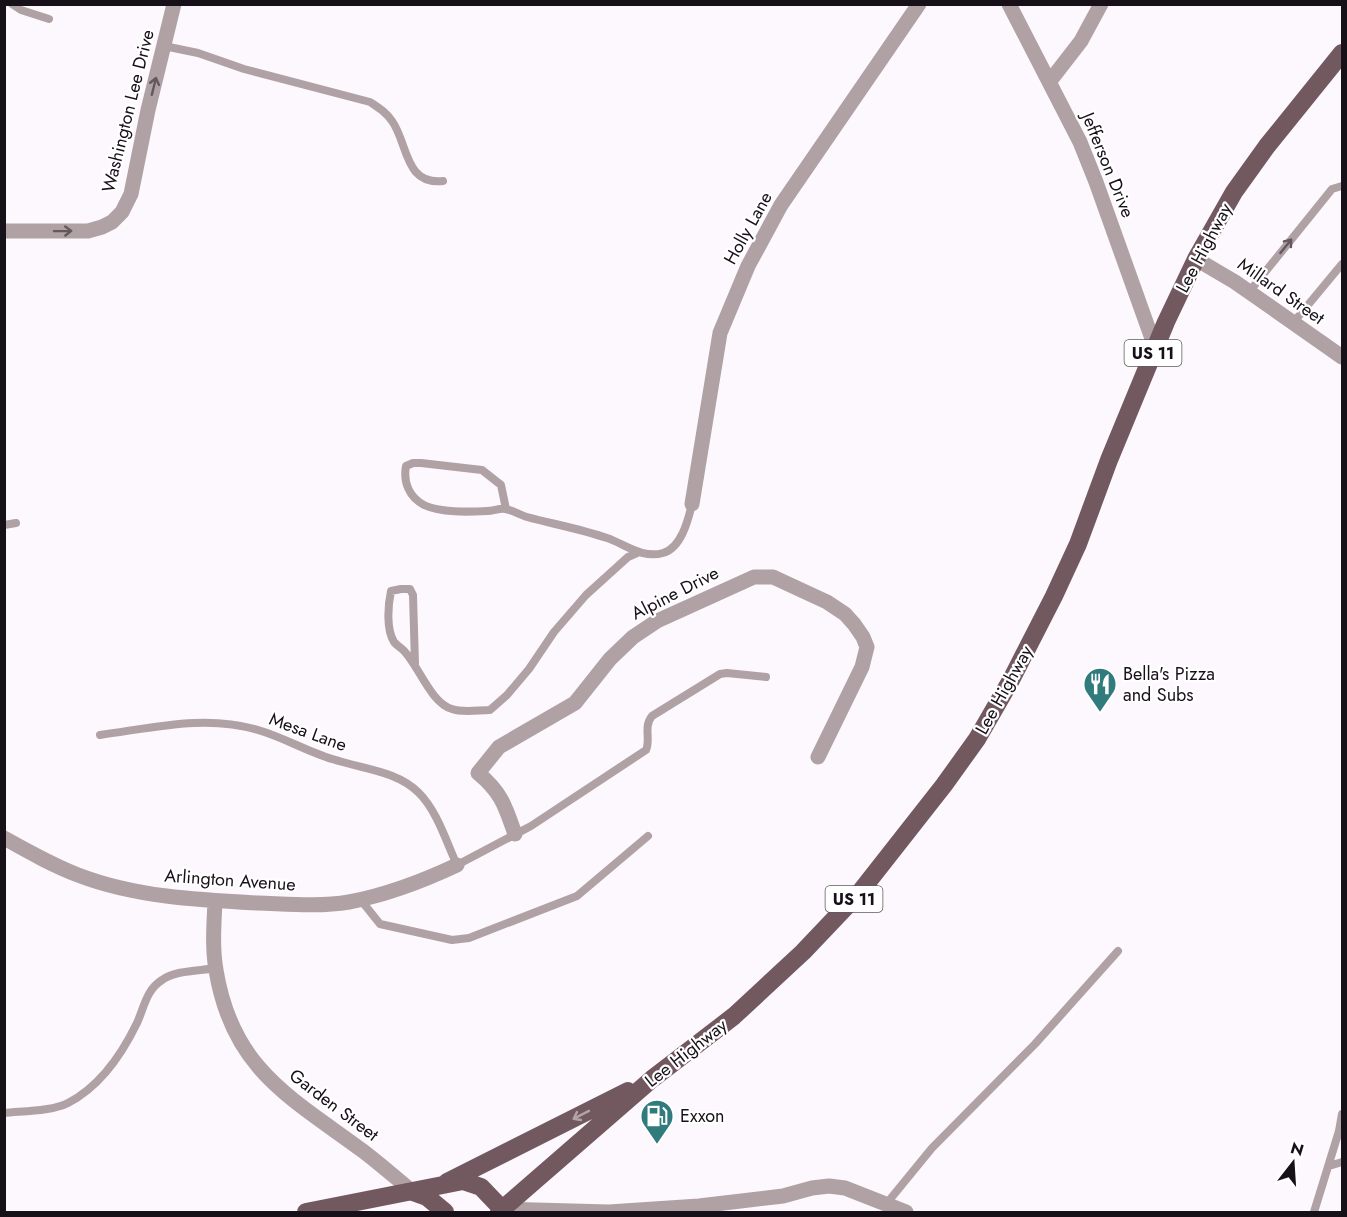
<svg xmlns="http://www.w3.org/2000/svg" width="1347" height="1217" viewBox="0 0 1347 1217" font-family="Jost,sans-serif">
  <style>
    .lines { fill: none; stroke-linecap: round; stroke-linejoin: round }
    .lane { stroke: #b0a1a4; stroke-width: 8 }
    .street { stroke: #b0a1a4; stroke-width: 15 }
    .primary { stroke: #72595f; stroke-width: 18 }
    .oneway { stroke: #64585e }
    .oneway2 { stroke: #b1a4a7 }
    .labels { text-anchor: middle; stroke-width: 4.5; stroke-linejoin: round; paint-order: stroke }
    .shield { fill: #fff; stroke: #5d585d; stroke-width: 1.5 }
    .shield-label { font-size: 16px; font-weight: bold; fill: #171018 }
    .street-label { font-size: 18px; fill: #171018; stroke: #fff }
    .poi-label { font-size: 18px; fill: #171018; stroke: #fff; text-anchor: start }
  </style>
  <rect width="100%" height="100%" fill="#fcf8fd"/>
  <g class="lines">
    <!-- lane -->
    <path class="lane" d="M 12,4 L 21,10 L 49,19
      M 164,46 L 198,53 L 244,69 L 370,102 C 379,108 386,112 392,121 C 408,143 404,185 443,181
      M 1249,292 L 1332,189 L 1342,186
      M 1293,323 L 1342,264
      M 506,509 L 501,485 L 482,470 L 421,463 L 413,463 L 406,466 C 403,482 409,497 424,505 C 441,513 468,512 487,511 C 493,511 500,508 505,509 C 512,510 520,515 527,517 C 553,524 581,529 607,538 C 625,544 642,559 663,553 C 681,548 688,521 692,504
      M 4,525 L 16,523
      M 415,664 L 413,595 L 410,589 L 401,589 L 391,591 C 388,605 386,629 394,642 C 397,646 402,648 405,652 C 419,667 431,703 452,709 C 463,713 478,710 490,710 L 507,695 L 529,669 L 554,632 L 586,595 L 628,557 L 637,553
      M 100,735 C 152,728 206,714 258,730 C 286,738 311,754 339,761 C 365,769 399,772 419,793 C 437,811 446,841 457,865 L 531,826 L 646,750 C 651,739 643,727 652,716 L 720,674 L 727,673 L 766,677
      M 360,899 L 380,924 L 452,940 L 469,938 L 577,896 L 648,836
      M 4,1113 C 23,1111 53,1111 68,1103 C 99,1087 122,1054 137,1023 C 144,1008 146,990 162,980 C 176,970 199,971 216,968
      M 1329,1166 L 1342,1162
      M 887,1203 L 932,1148 L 1035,1044 L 1118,951
      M 1314,1212 L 1339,1131 L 1342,1114"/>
    <!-- street -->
    <path class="street" d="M 1009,4 L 1080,142 L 1096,182 L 1155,347
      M 1050,81 L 1081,41 L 1101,4
      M 4,231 L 88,231 L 102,227 L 112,222 L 122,212 L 131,194 L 148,110 L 174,4
      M 1196,259 L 1235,282 L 1342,357
      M 692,504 L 720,333 L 748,266 L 781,205 L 919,4
      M 515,834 C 505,806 502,793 478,773 L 499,747 L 575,703 L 610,659 L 633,637 L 657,621 L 754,577 L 773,577 L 827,602 L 845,614 L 854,624 L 863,637 L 867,647 L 862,667 L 818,757
      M 4,838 C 29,852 52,865 78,875 C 135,897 198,900 258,903 C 288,904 319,907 349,902 C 386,895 423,881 457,865
      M 215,901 C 214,924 212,947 216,970 C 232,1069 290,1097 363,1151 C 380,1164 396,1178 413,1192
      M 502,1209 L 609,1212 L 699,1206 L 783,1196 L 812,1188 L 829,1186 L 845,1188 L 906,1212"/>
    <!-- primary -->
    <path class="primary" d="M 447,1182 L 628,1091
      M 413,1192 L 427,1197 L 445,1212
      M 306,1212 L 463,1181 L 481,1187 L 502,1209
      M 499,1212 L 652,1079 L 734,1016 L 803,952 L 860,892 L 944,785 L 977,739 L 1011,680 L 1054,596 L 1078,544 L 1109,460 L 1166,322 L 1196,259 L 1234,192 L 1267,146 L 1342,53"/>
  </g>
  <!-- one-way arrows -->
  <defs><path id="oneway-shaft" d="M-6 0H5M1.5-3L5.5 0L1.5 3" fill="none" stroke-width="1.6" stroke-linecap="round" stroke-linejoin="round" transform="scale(1.5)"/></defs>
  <g class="oneway">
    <use href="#oneway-shaft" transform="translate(154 86) rotate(-76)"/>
    <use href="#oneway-shaft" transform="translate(63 231) rotate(-1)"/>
    <use href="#oneway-shaft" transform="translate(1286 246) rotate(-51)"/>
  </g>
  <use class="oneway2" href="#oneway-shaft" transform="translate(581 1115) rotate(153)"/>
  <!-- icons -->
  <defs>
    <g id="restaurant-pin" transform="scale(1.725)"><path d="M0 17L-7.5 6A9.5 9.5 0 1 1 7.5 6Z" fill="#317b7d" stroke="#fff"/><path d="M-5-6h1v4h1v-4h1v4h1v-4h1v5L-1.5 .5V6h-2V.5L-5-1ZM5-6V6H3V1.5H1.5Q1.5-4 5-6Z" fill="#fff"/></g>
    <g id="fuel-pin" transform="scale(1.725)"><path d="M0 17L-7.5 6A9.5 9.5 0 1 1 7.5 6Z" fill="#317b7d" stroke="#fff"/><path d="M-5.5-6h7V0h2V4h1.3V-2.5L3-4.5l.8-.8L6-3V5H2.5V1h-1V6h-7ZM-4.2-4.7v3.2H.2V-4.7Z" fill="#fff"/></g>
  </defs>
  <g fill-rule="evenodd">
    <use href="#restaurant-pin" x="1100" y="684"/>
    <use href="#fuel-pin" x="657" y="1116"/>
  </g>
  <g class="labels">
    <!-- shield labels -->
    <g class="shield">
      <rect x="1124.5" y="340" width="57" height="26" rx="4.5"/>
      <rect x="825.5" y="886" width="57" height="26" rx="4.5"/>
    </g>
    <g class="shield-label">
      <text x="1153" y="359">US 11</text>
      <text x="854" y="905">US 11</text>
    </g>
    <!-- street labels -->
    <g class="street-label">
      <text transform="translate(128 111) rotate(-76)" y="6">Washington Lee Drive</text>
      <text transform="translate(1108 165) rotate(68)" y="6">Jefferson Drive</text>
      <text transform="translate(748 228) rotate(-61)" y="6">Holly Lane</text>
      <text transform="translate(1204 248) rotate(-62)" y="6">Lee Highway</text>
      <text transform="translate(1281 291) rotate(35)" y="6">Millard Street</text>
      <text transform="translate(675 593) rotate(-27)" y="6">Alpine Drive</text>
      <text transform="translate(1004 690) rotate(-61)" y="6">Lee Highway</text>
      <text transform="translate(308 732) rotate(20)" y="6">Mesa Lane</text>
      <text transform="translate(230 880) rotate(4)" y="6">Arlington Avenue</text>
      <text transform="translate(686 1053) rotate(-38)" y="6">Lee Highway</text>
      <text transform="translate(334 1105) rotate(37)" y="6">Garden Street</text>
    </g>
    <!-- poi labels -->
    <g class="poi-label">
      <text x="1123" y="680">Bella's Pizza<tspan x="1123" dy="21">and Subs</tspan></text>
      <text x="680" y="1122">Exxon</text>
    </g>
  </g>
  <!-- border -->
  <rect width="1347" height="1217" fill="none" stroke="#171018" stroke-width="12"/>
  <!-- north arrow -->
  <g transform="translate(1293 1163) rotate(17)" stroke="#ffffff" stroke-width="4.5" paint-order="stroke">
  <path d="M0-4.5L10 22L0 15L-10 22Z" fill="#171018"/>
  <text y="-9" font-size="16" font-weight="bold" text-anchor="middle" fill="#171018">N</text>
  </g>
</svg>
